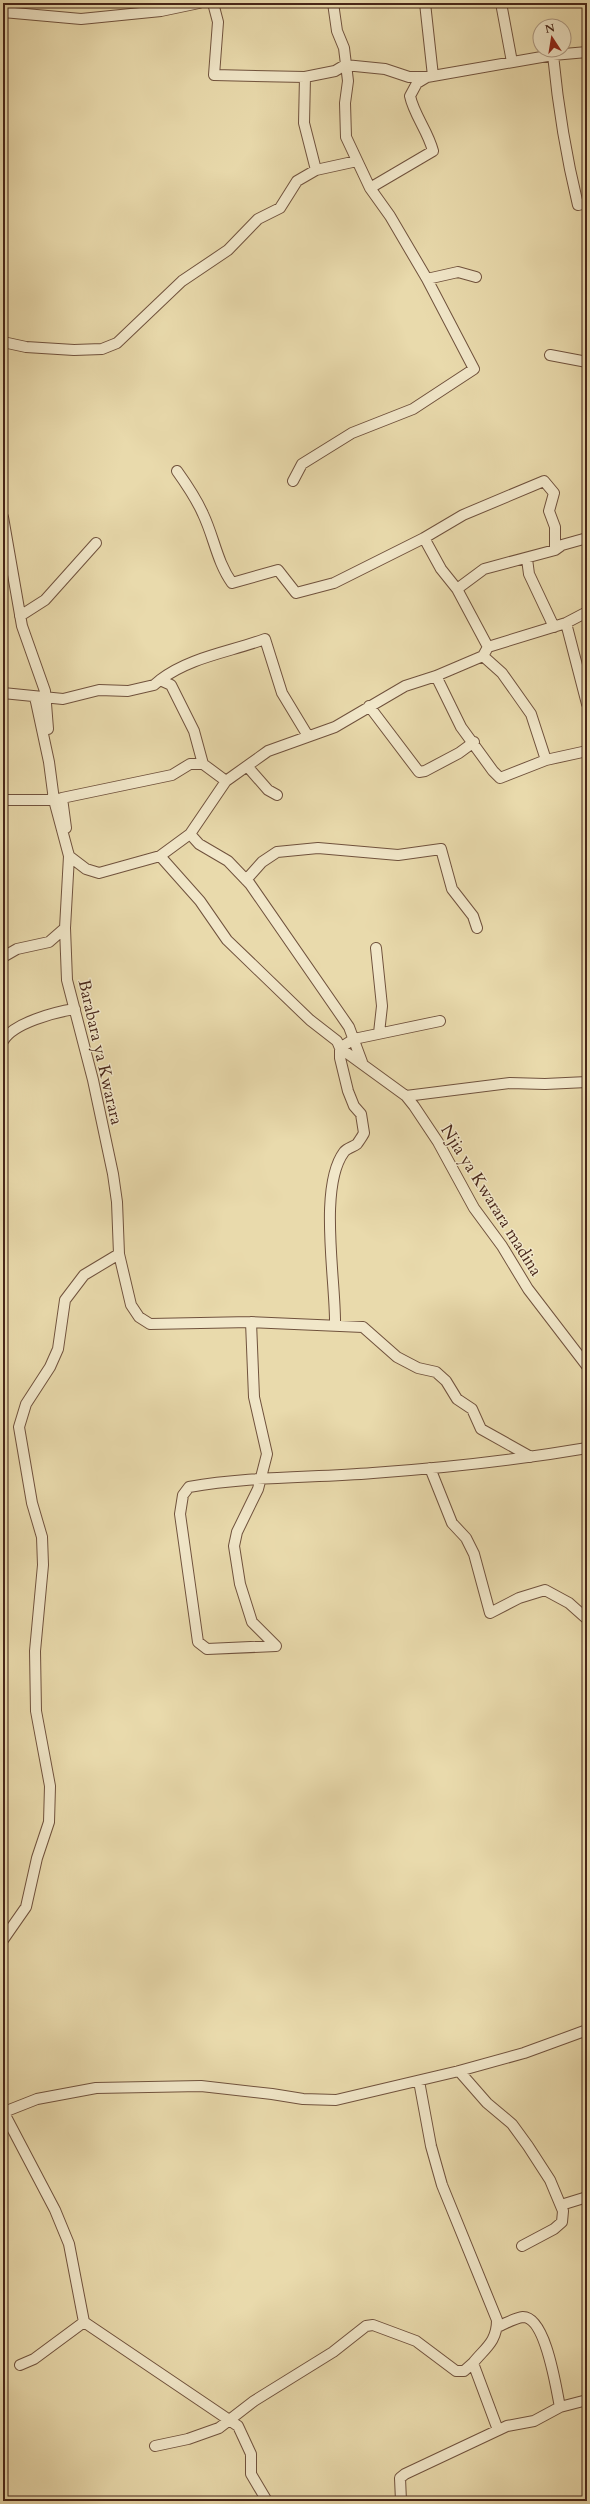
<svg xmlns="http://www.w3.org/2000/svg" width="590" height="2504" viewBox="0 0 590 2504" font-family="Cardo,serif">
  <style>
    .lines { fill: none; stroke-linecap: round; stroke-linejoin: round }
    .street-casing { stroke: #70523d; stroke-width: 12 }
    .street { stroke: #f1e7c9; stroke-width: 10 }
    .labels { text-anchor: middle; stroke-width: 3; stroke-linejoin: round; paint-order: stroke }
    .street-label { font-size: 17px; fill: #472518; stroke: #f1e7c9 }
  </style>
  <rect width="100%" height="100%" fill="#e9daac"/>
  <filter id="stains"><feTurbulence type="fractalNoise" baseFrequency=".005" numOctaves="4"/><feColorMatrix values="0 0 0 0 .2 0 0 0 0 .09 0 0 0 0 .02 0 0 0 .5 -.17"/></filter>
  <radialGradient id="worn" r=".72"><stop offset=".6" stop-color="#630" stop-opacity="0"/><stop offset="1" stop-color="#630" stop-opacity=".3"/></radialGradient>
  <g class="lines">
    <!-- street casing -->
    <g class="street-casing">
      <path id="street" d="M 213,3 L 218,22 L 214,75 L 305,77 L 335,71 L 345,65 L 385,69 L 409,77 L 427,77 L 553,55 L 587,52
        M 425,3 L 433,76
        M 501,3 L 512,62
        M 3,12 L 81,19 L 161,11 L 199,3
        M 553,55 C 558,106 566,156 578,205 L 587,203
        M 305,77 L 304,123 L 316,170
        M 370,188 L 433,151 C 428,131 414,115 410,96 L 417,83 L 427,77
        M 427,279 L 458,272 L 476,277
        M 3,342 L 26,347 L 74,350 L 102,349 L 117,343 L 182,281 L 228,250 L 258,219 L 280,208 L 297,181 L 316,170 L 357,161
        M 550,355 L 587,362
        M 177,471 C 187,485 196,498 203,514 C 214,537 217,562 232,583 L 278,570 L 296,593 L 334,583 L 424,538 L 441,569 L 457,589 L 488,647
        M 293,481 L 302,464 L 352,433 L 413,409 L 474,369 L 427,279 L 390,216 L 370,188 L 346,137 L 345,103 L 348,81 L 344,48 L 337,31 L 333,3
        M 3,517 L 22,626 L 45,691 L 48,729
        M 424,538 L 463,515 L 544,481 L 554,493 L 549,511 L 555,527 L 555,550
        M 527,559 L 529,574 L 554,627
        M 457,589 L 484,569 L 555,550 L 562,545 L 587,538
        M 20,616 L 45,600 L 96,543
        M 566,623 L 587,704
        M 483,656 L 502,673 L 531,714 L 546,760
        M 436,676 L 461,727 L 493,771 L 500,778 L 546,760 L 587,751
        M 160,680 C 190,657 230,652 265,639 L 282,693 L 308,736
        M 3,693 L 63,699 L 99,690 L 128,691 L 154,685 L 160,680 L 171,685 L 194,731 L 203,764 L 226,781
        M 35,697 L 49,762 L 54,800 L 69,856 L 65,928 L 67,980 L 93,1080 L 113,1174 L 117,1202 L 119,1254 L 131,1305 L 139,1317 L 150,1324 L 251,1322 L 363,1327 L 397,1357 L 418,1368 L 436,1372 L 446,1381 L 457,1399 L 472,1409 L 481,1429 L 531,1457
        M 369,706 L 419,772 L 425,771 L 459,753 L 474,742
        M 247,766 L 268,790 L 277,795
        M 53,795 L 54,800 L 62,798 L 66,828
        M 62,798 L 172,775 L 190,764 L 203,764
        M 3,800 L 54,800
        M 190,834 L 199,844 L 228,861 L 250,884 L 349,1027 L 362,1062
        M 68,852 L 69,856 L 86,869 L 99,873 L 160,856 L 190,834 L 226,781 L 268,751 L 335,727 L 405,686 L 436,676 L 483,656 L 488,647 L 566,623 L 587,612
        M 160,856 L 200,901 L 227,940 L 310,1020 L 337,1041 L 340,1048 L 406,1096 L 414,1106 L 438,1142 L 474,1208 L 502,1246 L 528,1289 L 587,1366
        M 246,880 L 262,862 L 277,852 L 318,848 L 398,855 L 441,849 L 452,889 L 473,916 L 477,928
        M 376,948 L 382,1006 L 379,1033
        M 3,957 L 17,949 L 49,942 L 65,928
        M 3,1041 C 13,1023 55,1012 75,1009
        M 406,1096 L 510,1083 L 545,1084 L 587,1082
        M 251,1322 L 254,1397 L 267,1454 L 258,1489 L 237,1532 L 234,1546 L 240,1584 L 252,1622 L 276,1646
        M 335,1325 C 336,1282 318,1187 344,1152 C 347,1148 353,1147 357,1144 C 359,1141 362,1137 364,1133 L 361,1114 L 354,1106 L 348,1091 L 340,1058 L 340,1048 L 354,1039 L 440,1021
        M 430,1468 L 452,1523 L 466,1538 L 474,1554 L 490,1613 L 519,1598 L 545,1590 L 569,1603 L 587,1619
        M 276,1646 L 207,1649 L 198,1642 L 180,1514 L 183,1495 L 189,1487 C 250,1476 311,1478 373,1473 C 444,1468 517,1460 587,1448
        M 3,1940 L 26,1907 L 37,1858 L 49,1822 L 50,1786 L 36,1711 L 35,1651 L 43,1565 L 42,1537 L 32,1503 L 19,1427 L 26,1404 L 50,1367 L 58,1349 L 65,1300 L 84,1275 L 119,1254
        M 459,2071 L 487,2103 L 512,2124 L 528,2146 L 550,2180 L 563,2211 L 562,2222 L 554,2229 L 522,2246
        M 419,2081 L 431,2146 L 442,2185 L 497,2320 C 497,2342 485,2348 473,2363 L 498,2430
        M 3,2111 L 55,2210 L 69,2244 L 84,2322 L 238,2426 L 251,2454 L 251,2474 L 267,2501
        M 4,2112 L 37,2099 L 96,2088 L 201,2086 L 272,2094 L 303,2099 L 336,2100 L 459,2071 L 524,2053 L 587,2030
        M 561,2205 L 587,2197
        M 497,2327 C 505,2324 514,2318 523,2317 C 546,2317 556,2388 560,2407
        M 20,2365 L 34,2359 L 84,2322
        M 155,2446 L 188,2439 L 219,2428 L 254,2401 L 333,2352 L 366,2326 L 373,2325 L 416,2341 L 456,2371 L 464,2371 L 473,2363
        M 401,2501 L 400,2478 L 405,2474 L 507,2426 L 534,2421 L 560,2407 L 587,2400"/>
    </g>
    <!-- street -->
    <use href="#street" class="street"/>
  </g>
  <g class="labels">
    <!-- street labels -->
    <g class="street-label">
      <text transform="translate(101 1052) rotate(77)" y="6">Barabara ya Kwarara</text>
      <text transform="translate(492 1200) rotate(58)" y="6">Njia ya Kwarara madina</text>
    </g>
  </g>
  <!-- margin -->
  <rect width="590" height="2504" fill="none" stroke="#e9daac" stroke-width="16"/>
  <rect x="4" y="4" width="582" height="2496" fill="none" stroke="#472518" stroke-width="2"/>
  <rect x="8" y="8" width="574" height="2488" fill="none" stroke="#472518"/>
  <!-- north arrow -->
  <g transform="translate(552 38) rotate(348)"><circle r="19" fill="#f1e7c9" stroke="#ad9982"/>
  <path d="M0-3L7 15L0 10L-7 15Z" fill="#8f2418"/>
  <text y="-6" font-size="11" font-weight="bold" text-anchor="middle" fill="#472518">N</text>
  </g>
  <rect width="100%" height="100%" filter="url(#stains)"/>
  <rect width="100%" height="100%" fill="url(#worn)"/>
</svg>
